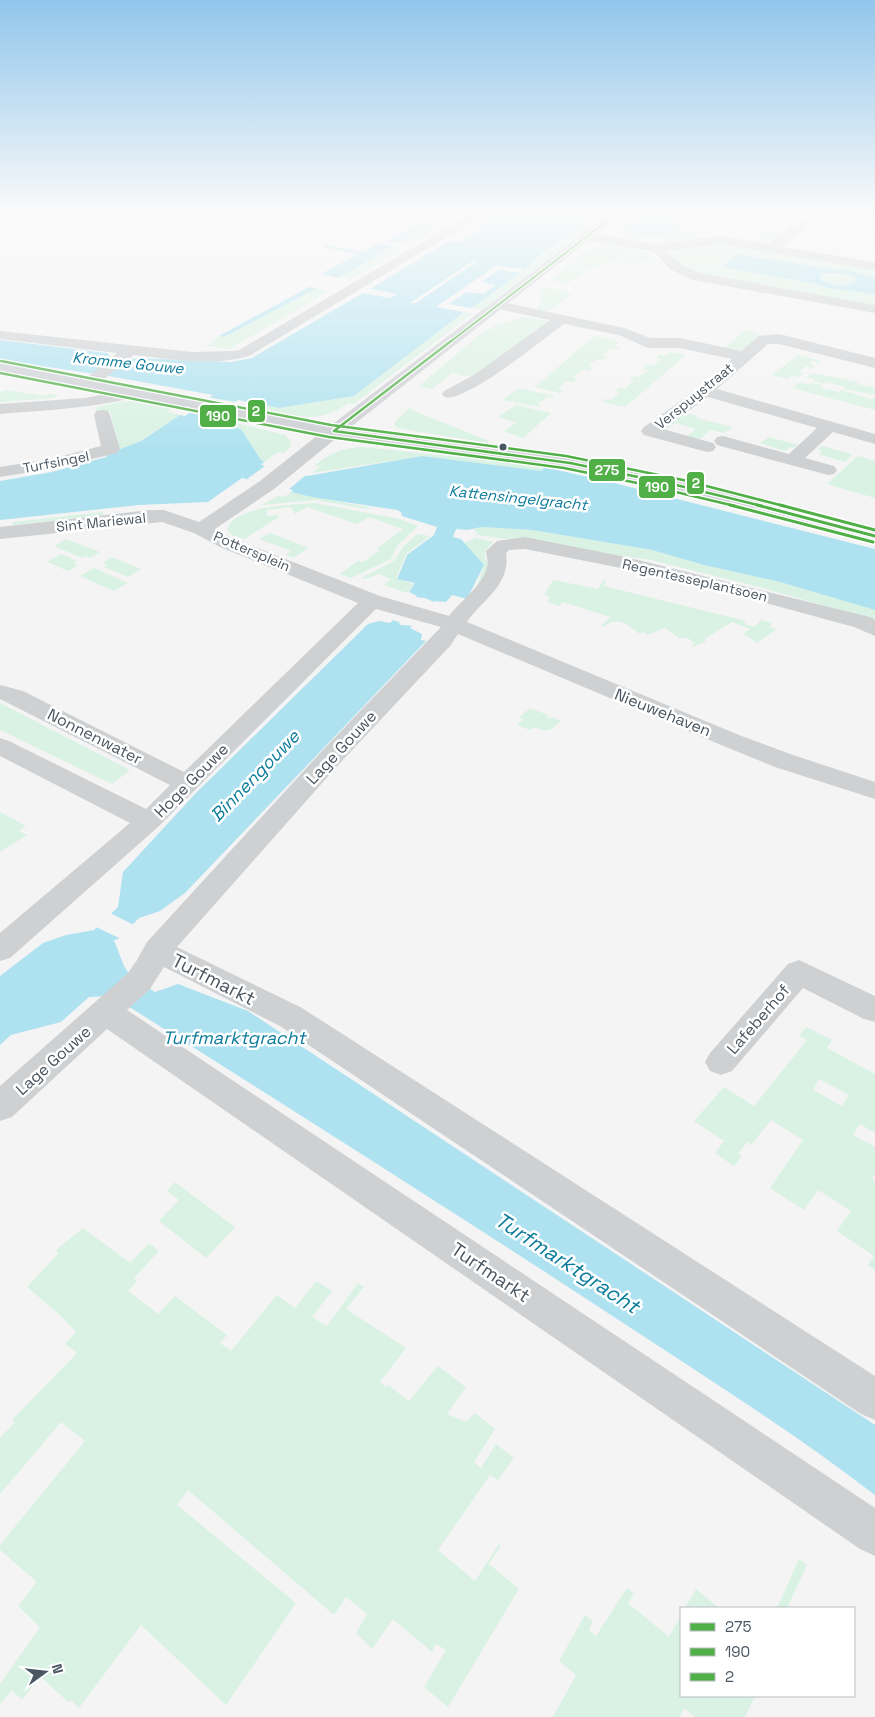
<svg xmlns="http://www.w3.org/2000/svg" width="875" height="1717" viewBox="0 0 875 1717" font-family="'Space Grotesk',sans-serif">
  <style>
    .green { fill: #d9f2e3; fill-rule: evenodd }
    .water { fill: #aee2f0; fill-rule: evenodd }
    .pier { fill: #f4f4f4 }
    .lines { fill: none; stroke-linecap: round; stroke-linejoin: round }
    .minor { fill: #ced0d2; fill-rule: evenodd }
    .secondary { fill: #ced0d4; fill-rule: evenodd }
    .bus-1-far2-casing { stroke: #fff; stroke-width: 4 }
    .bus-1-far1-casing { stroke: #fff; stroke-width: 5 }
    .bus-1-casing { stroke: #fff; stroke-width: 6 }
    .bus-2-far1-casing { stroke: #fff; stroke-width: 5 }
    .bus-2-casing { stroke: #fff; stroke-width: 6 }
    .bus-3-far1-casing { stroke: #fff; stroke-width: 5 }
    .bus-3-casing { stroke: #fff; stroke-width: 6 }
    .bus-1-far2 { stroke: #50af46; stroke-width: 2 }
    .bus-1-far1 { stroke: #50af46; stroke-width: 2.5 }
    .bus-1 { stroke: #50af46; stroke-width: 3 }
    .bus-2-far1 { stroke: #50af46; stroke-width: 2.5 }
    .bus-2 { stroke: #50af46; stroke-width: 3 }
    .bus-3-far1 { stroke: #50af46; stroke-width: 2.5 }
    .bus-3 { stroke: #50af46; stroke-width: 3 }
    .bus-dot { fill: #4a5661; stroke: #fff; stroke-width: 2 }
    .labels { text-anchor: middle; stroke-width: 5; stroke-linejoin: round; paint-order: stroke }
    .far-street-label { font-size: 14px; fill: #4a5661; stroke: #fff }
    .far-water-label { font-size: 15px; font-style: italic; fill: #0c7c9b; stroke: #fff }
    .street-label { font-size: 16px; fill: #4a5661; stroke: #fff }
    .water-label { font-size: 18px; font-style: italic; fill: #0c7c9b; stroke: #fff }
    .near-street-label { font-size: 19px; fill: #4a5661; stroke: #fff }
    .near-water-label { font-size: 21px; font-style: italic; fill: #0c7c9b; stroke: #fff }
    .line-badge { stroke: #fff; stroke-width: 2 }
    .badge-label { font-size: 14px; text-anchor: middle; font-weight: bold; fill: #fff }
  </style>
  <rect width="100%" height="100%" fill="#f4f4f4"/>
  <!-- green -->
  <path class="green" d="M 601,211 L 612,211 L 481,310 L 471,308 C 516,276 556,244 601,211 Z
    M 640,211 L 649,211 L 627,229 C 641,244 662,233 677,227 L 668,220 L 665,215 L 667,211 L 735,213 L 726,222 L 676,216 L 700,238 L 662,243 L 621,236 L 617,230 Z
    M 433,223 L 438,225 L 441,229 L 417,243 L 399,243 Z
    M 767,229 L 786,233 C 773,242 766,244 750,241 Z
    M 612,243 L 637,246 L 617,260 L 581,272 L 584,273 L 567,284 L 551,280 L 588,250 Z
    M 718,243 L 875,267 L 875,307 L 687,271 L 667,254 L 668,251 Z
    M 394,246 L 400,251 L 354,278 L 338,278 Z
    M 636,250 L 647,251 L 657,259 L 653,259 L 655,262 L 616,263 Z
    M 544,287 L 563,290 L 572,295 L 546,312 L 537,310 L 540,304 L 540,292 Z
    M 317,288 L 329,291 L 230,349 L 207,346 L 219,336 L 224,337 Z
    M 464,312 L 472,314 L 354,404 L 348,403 C 315,428 285,414 248,406 L 252,403 L 279,408 L 354,396 Z
    M 524,317 L 550,321 L 479,375 L 463,376 L 452,373 L 432,389 L 419,386 L 479,335 L 496,325 Z
    M 745,330 L 761,334 L 742,350 L 723,349 Z
    M 594,336 L 619,342 L 615,346 L 620,347 L 617,349 L 611,348 L 602,355 L 607,357 L 603,360 L 597,359 L 588,366 L 593,367 L 589,371 L 583,370 L 573,377 L 578,379 L 574,382 L 568,381 L 558,388 L 563,390 L 560,393 L 535,387 Z
    M 671,352 L 686,355 L 625,407 L 602,402 L 605,399 L 611,400 L 620,393 L 615,391 L 620,387 L 625,389 L 634,381 L 629,380 L 634,376 L 639,377 L 648,370 L 643,369 L 647,365 L 653,366 L 661,359 L 656,358 L 659,354 L 665,356 Z
    M 798,355 L 821,361 L 818,363 L 813,361 L 809,364 L 815,366 L 812,368 L 806,366 L 799,372 L 804,374 L 798,377 L 792,376 L 788,379 L 772,375 Z
    M 812,373 L 858,382 L 857,384 L 875,388 L 875,395 L 844,389 L 845,387 L 827,382 L 824,384 L 813,381 L 815,379 L 806,377 Z
    M 800,382 L 810,385 L 813,383 L 823,385 L 821,388 L 839,392 L 842,390 L 871,399 L 875,398 L 875,410 L 792,388 Z
    M 518,388 L 555,396 L 552,398 L 547,397 L 537,405 L 542,406 L 539,407 L 503,400 Z
    M 4,390 L 46,396 L 48,394 L 58,395 L 54,398 L 0,402 L 0,393 Z
    M 133,401 L 170,409 L 168,412 L 180,415 L 140,441 L 120,450 L 110,411 L 97,413 L 95,408 L 119,402 Z
    M 516,405 L 551,413 L 523,438 L 504,431 L 516,423 L 498,417 Z
    M 410,407 L 412,410 L 489,441 L 488,443 L 398,428 L 394,425 L 395,422 Z
    M 683,412 L 698,416 L 696,418 L 733,427 L 724,433 L 711,430 L 700,439 L 687,436 L 696,429 L 675,423 L 666,430 L 661,428 Z
    M 227,421 L 285,435 L 291,442 L 290,447 L 284,453 L 278,452 L 264,462 L 261,460 L 241,429 L 223,424 Z
    M 769,437 L 798,445 L 794,448 L 790,447 L 785,451 L 760,443 Z
    M 822,446 L 852,454 L 845,462 L 819,454 L 822,451 L 818,449 Z
    M 364,447 L 543,466 L 544,467 L 542,471 L 422,456 L 312,473 L 320,467 L 315,465 C 333,452 342,448 364,447 Z
    M 858,456 L 875,461 L 875,498 L 827,484 Z
    M 291,492 L 372,508 L 367,509 L 316,500 L 261,505 L 278,496 L 284,497 Z
    M 315,503 L 400,519 L 418,526 L 397,546 L 391,559 L 351,578 L 340,574 L 358,561 L 363,562 L 380,550 L 376,549 L 403,529 L 369,517 L 357,524 L 307,507 L 295,514 L 291,507 L 266,510 L 267,516 L 278,515 L 279,517 L 244,539 L 232,535 L 227,530 C 234,505 294,505 315,503 Z
    M 103,512 L 103,515 L 13,525 L 13,522 Z
    M 482,527 L 532,530 L 652,550 L 704,565 L 780,582 L 875,610 L 875,620 L 759,587 L 651,560 L 478,535 L 474,529 Z
    M 270,533 L 309,548 L 293,558 L 286,555 L 291,551 L 259,539 Z
    M 417,534 L 430,536 L 406,554 L 396,578 L 414,584 L 407,593 L 384,585 L 391,579 L 379,574 L 366,579 L 361,578 L 394,561 L 403,547 Z
    M 476,538 L 494,542 C 483,550 482,557 490,567 L 481,589 L 476,588 L 484,566 L 464,543 Z
    M 66,539 L 100,552 L 90,558 L 85,556 L 82,558 L 54,546 Z
    M 61,554 L 77,561 L 73,563 L 77,565 L 68,571 L 47,562 Z
    M 112,557 L 141,569 L 128,577 L 104,567 L 107,565 L 103,563 Z
    M 94,568 L 128,583 L 114,591 L 80,576 Z
    M 553,580 L 598,589 L 603,580 L 606,581 L 604,586 L 746,621 L 744,624 L 755,627 L 761,620 L 772,623 L 769,627 L 777,629 L 757,643 L 753,641 L 754,640 L 743,634 L 750,629 L 732,622 L 706,638 L 705,642 L 693,647 L 691,646 L 695,643 L 686,637 L 680,639 L 665,628 L 647,635 L 643,632 L 640,634 C 628,625 616,615 604,627 L 601,626 L 610,617 L 563,602 L 559,606 L 547,602 L 550,596 L 544,595 Z
    M 0,703 L 130,770 L 112,784 L 0,730 Z
    M 530,708 L 548,715 L 546,718 L 550,719 L 553,717 L 561,721 C 550,731 548,733 534,727 L 530,730 L 517,725 L 523,719 L 519,718 Z
    M 0,812 L 26,826 L 19,831 L 27,835 L 0,852 Z
    M 806,1027 L 832,1040 L 827,1048 L 875,1074 L 875,1133 L 860,1124 L 853,1135 L 875,1147 L 875,1174 L 872,1179 L 875,1181 L 875,1270 L 868,1265 L 874,1256 L 837,1231 L 851,1211 L 818,1190 L 804,1210 L 770,1188 L 803,1140 L 771,1120 L 751,1145 L 747,1142 L 738,1154 L 742,1156 L 734,1166 L 715,1153 L 724,1141 L 694,1121 L 724,1087 L 754,1106 L 807,1040 L 799,1036 ZM 819,1079 L 849,1095 L 842,1106 L 813,1090 Z
    M 175,1182 L 235,1227 L 206,1258 L 159,1221 L 179,1200 L 167,1191 Z
    M 83,1228 L 130,1263 L 149,1243 L 159,1251 L 134,1278 L 137,1281 L 128,1291 L 158,1314 L 175,1296 L 227,1335 L 220,1343 L 231,1351 L 277,1295 L 295,1308 L 316,1281 L 332,1291 L 312,1317 L 327,1326 L 358,1283 L 364,1287 L 346,1309 L 406,1348 L 380,1382 L 386,1387 L 388,1385 L 409,1401 L 438,1366 L 466,1387 L 447,1414 L 466,1422 L 475,1413 L 495,1429 L 474,1462 L 481,1468 L 496,1444 L 514,1458 L 498,1480 L 490,1475 L 438,1550 L 475,1581 L 499,1544 L 500,1547 L 489,1564 L 519,1589 L 448,1707 L 424,1687 L 446,1650 L 436,1644 L 432,1652 L 393,1619 L 372,1649 L 356,1633 L 367,1614 L 346,1597 L 334,1615 L 188,1490 L 177,1505 L 296,1603 L 226,1705 L 141,1625 L 79,1708 L 71,1700 L 68,1702 L 40,1676 L 22,1700 L 12,1690 L 0,1704 L 0,1684 L 40,1627 L 18,1606 L 37,1582 L 0,1550 L 0,1545 L 85,1441 L 61,1422 L 0,1494 L 0,1438 L 15,1422 L 12,1420 L 77,1353 L 65,1344 L 76,1332 L 61,1316 L 27,1287 L 59,1253 L 56,1250 Z
    M 799,1559 L 807,1565 L 787,1608 L 777,1608 Z
    M 627,1588 L 634,1594 L 628,1603 L 669,1637 L 681,1615 L 681,1696 L 755,1696 L 745,1717 L 695,1717 L 684,1708 L 680,1717 L 553,1717 L 576,1675 L 559,1661 L 585,1615 L 593,1621 L 589,1630 L 596,1636 Z
    M 696,1589 L 719,1608 L 685,1608 Z"/>
  <!-- water -->
  <path class="water" d="M 498,211 L 601,211 L 538,257 L 524,270 L 497,265 L 436,307 L 464,312 L 354,396 L 279,408 L 238,400 L 209,421 L 241,429 L 261,460 L 264,462 L 261,465 L 307,476 L 422,456 L 542,471 L 544,467 L 610,482 L 875,549 L 875,610 L 780,582 L 704,565 L 652,550 L 532,530 L 482,527 L 467,530 L 456,529 L 453,537 L 461,539 L 484,565 L 467,599 L 452,595 L 446,602 L 435,601 L 410,628 L 422,634 L 421,640 L 426,641 L 185,893 L 160,911 L 139,918 L 118,939 L 114,940 L 124,966 L 131,977 L 155,992 L 178,984 L 248,1011 L 875,1425 L 875,1495 C 792,1431 702,1375 614,1317 C 448,1208 280,1102 112,996 L 89,997 L 61,1022 L 11,1035 L 0,1045 L 0,976 L 43,943 L 66,935 L 94,930 L 118,907 L 123,872 L 195,794 L 368,624 L 379,621 L 390,623 L 417,596 L 409,592 L 415,583 L 397,579 L 407,555 L 434,535 L 437,527 L 402,516 L 401,512 L 397,510 L 312,497 L 291,492 L 293,490 L 242,478 L 208,502 L 139,505 L 0,520 L 0,481 L 52,472 L 106,457 L 108,454 L 141,441 L 180,415 L 185,416 L 213,395 L 109,376 L 0,360 L 0,340 L 107,353 L 113,358 L 126,360 L 139,358 L 231,362 L 252,358 L 363,293 L 390,298 L 397,294 L 370,289 L 449,241 L 460,242 L 482,229 L 473,227 ZM 473,261 L 478,261 L 416,303 L 410,303 Z
    M 649,211 L 667,211 L 665,215 L 668,220 L 677,227 L 676,232 C 660,238 646,237 629,232 L 627,229 Z
    M 423,221 L 433,223 L 399,243 L 388,241 Z
    M 378,243 L 394,246 L 338,278 L 321,274 L 358,254 L 322,247 L 326,245 L 363,252 Z
    M 737,254 L 829,269 L 846,270 L 875,277 L 875,294 L 828,288 L 817,284 L 721,267 ZM 825,273 L 842,273 L 855,277 L 856,281 C 846,288 830,286 820,279 L 821,275 Z
    M 499,270 L 520,273 L 471,308 L 448,304 L 467,292 L 483,294 L 496,285 L 481,282 Z
    M 309,287 L 317,288 L 224,337 L 219,336 Z"/>
  <!-- pier -->
  <path class="pier" d="M 207,397 L 236,402 L 215,418 L 186,412 Z
    M 265,466 L 306,475 L 288,490 L 247,479 Z
    M 413,597 L 425,598 L 436,603 L 415,626 L 400,625 L 399,622 L 392,620 Z
    M 108,912 L 134,925 L 119,938 L 94,926 Z"/>
  <g class="lines">
    <!-- minor -->
    <path class="minor" d="M 0,211 L 10,211 L 0,217 Z
      M 475,211 L 490,211 L 249,356 C 212,367 172,359 134,355 L 97,385 L 85,385 L 83,382 L 85,379 L 117,353 L 0,339 L 0,331 L 192,352 L 233,351 L 239,350 Z
      M 807,217 L 813,221 L 811,224 L 783,247 L 875,262 L 875,270 L 720,244 L 666,251 L 679,263 L 699,273 L 875,305 L 875,313 L 692,280 L 670,269 L 653,251 L 587,241 L 581,237 L 587,233 L 657,244 L 720,236 L 770,244 L 803,218 Z
      M 498,301 L 624,328 L 650,338 L 680,338 L 741,351 L 759,336 L 779,334 L 875,358 L 875,368 L 779,344 L 768,344 L 717,389 L 875,434 L 875,444 L 833,432 L 805,458 L 834,466 L 837,470 L 834,474 L 828,475 L 717,445 L 714,441 L 717,437 L 723,436 L 789,454 L 817,428 L 708,397 L 663,429 L 713,443 L 716,447 L 713,451 L 707,452 L 644,435 L 641,431 L 644,427 L 699,388 L 732,359 L 680,348 L 648,348 L 619,335 L 564,324 C 543,339 466,403 444,397 L 442,394 L 444,391 L 474,375 L 550,320 L 493,308 L 491,305 L 493,302 Z
      M 135,388 L 141,390 L 143,393 L 141,396 C 94,408 48,410 0,414 L 0,404 L 85,398 Z
      M 102,410 L 108,411 L 110,415 L 120,449 L 117,453 L 55,468 L 0,477 L 0,467 L 55,458 L 101,446 L 94,415 L 96,411 Z
      M 334,426 L 340,427 L 343,431 L 340,435 L 274,489 L 215,529 L 234,539 L 380,596 L 449,616 C 461,600 482,587 487,567 C 489,562 486,555 486,551 L 497,541 L 525,537 L 626,557 L 870,617 L 875,620 L 875,636 L 854,627 L 758,601 L 626,569 L 525,549 L 509,550 L 506,553 C 511,585 483,599 467,622 L 739,735 L 793,755 L 875,782 L 875,799 L 775,767 L 721,745 L 458,634 L 450,646 L 339,764 L 177,947 L 302,1008 L 875,1376 L 875,1420 L 861,1414 L 280,1026 L 164,967 L 150,989 L 127,1010 L 875,1508 L 875,1556 L 860,1549 L 107,1029 L 12,1117 L 0,1121 L 0,1086 L 128,973 L 137,960 L 147,942 L 321,752 L 441,627 L 376,609 L 158,827 L 10,958 L 0,961 L 0,933 L 130,823 L 0,756 L 0,738 L 9,741 L 146,809 L 170,785 L 0,699 L 0,685 L 23,691 L 184,772 L 358,603 L 220,547 L 194,533 L 162,522 L 0,539 L 0,527 L 150,510 L 164,510 L 199,522 L 260,481 L 328,427 Z
      M 799,960 L 875,996 L 875,1022 L 864,1019 L 803,988 L 732,1071 L 721,1075 L 710,1071 L 705,1062 L 710,1053 L 788,964 Z"/>
    <!-- secondary -->
    <path class="secondary" d="M 612,211 L 626,211 L 348,429 L 507,448 L 604,464 L 721,490 L 875,530 L 875,542 C 772,516 670,487 566,468 C 488,453 408,450 330,436 C 220,417 111,390 0,372 L 0,362 L 83,377 L 330,426 Z"/>
    <!-- bus-1-far2 casing -->
    <g class="bus-1-far2-casing">
      <path id="bus-1-far2" d="M 450,342 L 620,211"/>
    </g>
    <!-- bus-1-far1 casing -->
    <g class="bus-1-far1-casing">
      <path id="bus-1-far1" d="M 334,431 L 570,463 L 672,484 L 762,506
        M 334,431 L 451,341"/>
    </g>
    <!-- bus-1 casing -->
    <g class="bus-1-casing">
      <path id="bus-1" d="M 757,505 L 875,536"/>
    </g>
    <!-- bus-2-far1 casing -->
    <g class="bus-2-far1-casing">
      <path id="bus-2-far1" d="M 0,373 L 329,437 L 564,468 L 642,484 L 735,506"/>
    </g>
    <!-- bus-2 casing -->
    <g class="bus-2-casing">
      <path id="bus-2" d="M 730,505 L 873,542"/>
    </g>
    <!-- bus-3-far1 casing -->
    <g class="bus-3-far1-casing">
      <path id="bus-3-far1" d="M 1,361 L 331,425 L 566,456 L 683,480 L 784,506"/>
    </g>
    <!-- bus-3 casing -->
    <g class="bus-3-casing">
      <path id="bus-3" d="M 780,505 L 875,530"/>
    </g>
    <!-- bus-1-far2 -->
    <use href="#bus-1-far2" class="bus-1-far2"/>
    <!-- bus-1-far1 -->
    <use href="#bus-1-far1" class="bus-1-far1"/>
    <!-- bus-1 -->
    <use href="#bus-1" class="bus-1"/>
    <!-- bus-2-far1 -->
    <use href="#bus-2-far1" class="bus-2-far1"/>
    <!-- bus-2 -->
    <use href="#bus-2" class="bus-2"/>
    <!-- bus-3-far1 -->
    <use href="#bus-3-far1" class="bus-3-far1"/>
    <!-- bus-3 -->
    <use href="#bus-3" class="bus-3"/>
  </g>
  <!-- sky -->
  <linearGradient id="sky" x2="0" y2="1"><stop stop-color="#91c6eb"/><stop offset="0.47" stop-color="#fafafa"/><stop offset="1" stop-color="#fafafa" stop-opacity="0"/></linearGradient>
  <rect width="875" height="452" fill="url(#sky)"/>
  <!-- markers -->
  <circle class="bus-dot" cx="503" cy="447" r="4.5"/>
  <g class="labels">
    <!-- far-street labels -->
    <g class="far-street-label">
      <text transform="translate(694 396) rotate(-39)" y="5">Verspuystraat</text>
      <text transform="translate(56 462) rotate(-11)" y="5">Turfsingel</text>
      <text transform="translate(101 522) rotate(-6)" y="5">Sint Mariewal</text>
      <text transform="translate(252 551) rotate(23)" y="5">Pottersplein</text>
      <text transform="translate(695 580) rotate(13)" y="5">Regentesseplantsoen</text>
    </g>
    <!-- far-water labels -->
    <g class="far-water-label">
      <text transform="translate(128 363) rotate(6)" y="5">Kromme Gouwe</text>
      <text transform="translate(518 498) rotate(6)" y="5">Kattensingelgracht</text>
    </g>
    <!-- street labels -->
    <g class="street-label">
      <text transform="translate(663 712) rotate(22)" y="6">Nieuwehaven</text>
      <text transform="translate(95 736) rotate(27)" y="6">Nonnenwater</text>
      <text transform="translate(341 747) rotate(-47)" y="6">Lage Gouwe</text>
      <text transform="translate(191 780) rotate(-45)" y="6">Hoge Gouwe</text>
      <text transform="translate(758 1019) rotate(-49)" y="6">Lafeberhof</text>
      <text transform="translate(53 1060) rotate(-42)" y="6">Lage Gouwe</text>
    </g>
    <!-- water labels -->
    <g class="water-label">
      <text transform="translate(255 776) rotate(-46)" y="6">Binnengouwe</text>
      <text x="234" y="1044">Turfmarktgracht</text>
    </g>
    <!-- near-street labels -->
    <g class="near-street-label">
      <text transform="translate(214 979) rotate(27)" y="7">Turfmarkt</text>
      <text transform="translate(491 1272) rotate(34)" y="7">Turfmarkt</text>
    </g>
    <!-- near-water labels -->
    <g class="near-water-label">
      <text transform="translate(567 1263) rotate(33)" y="7">Turfmarktgracht</text>
    </g>
  </g>
  <g class="line-badge">
    <rect x="247" y="399" width="19" height="24" rx="5" fill="#50af46"/>
    <rect x="199" y="404" width="38" height="24" rx="5" fill="#50af46"/>
    <rect x="588" y="458" width="38" height="24" rx="5" fill="#50af46"/>
    <rect x="686" y="471" width="19" height="24" rx="5" fill="#50af46"/>
    <rect x="638" y="475" width="38" height="24" rx="5" fill="#50af46"/>
  </g>
  <g class="badge-label">
    <text x="256" y="416">2</text>
    <text x="218" y="421">190</text>
    <text x="607" y="475">275</text>
    <text x="696" y="488">2</text>
    <text x="657" y="492">190</text>
  </g>
  <!-- legend -->
  <rect x="680" y="1607" width="175" height="90" fill="#ffffff" stroke="#b7bbc0"/>
  <rect x="690" y="1623" width="25" height="8" fill="#50af46" stroke="#b7bbc0"/>
  <text x="725" y="1632" font-size="15" fill="#4a5661">275</text>
  <rect x="690" y="1648" width="25" height="8" fill="#50af46" stroke="#b7bbc0"/>
  <text x="725" y="1657" font-size="15" fill="#4a5661">190</text>
  <rect x="690" y="1673" width="25" height="8" fill="#50af46" stroke="#b7bbc0"/>
  <text x="725" y="1682" font-size="15" fill="#4a5661">2</text>
  <!-- north arrow -->
  <g transform="translate(45 1672) rotate(75)" stroke="#ffffff" stroke-width="4" paint-order="stroke">
  <path d="M0-4L9 19L0 12L-9 19Z" fill="#4a5661"/>
  <text y="-8" font-size="14" font-weight="bold" text-anchor="middle" fill="#4a5661">N</text>
  </g>
</svg>
